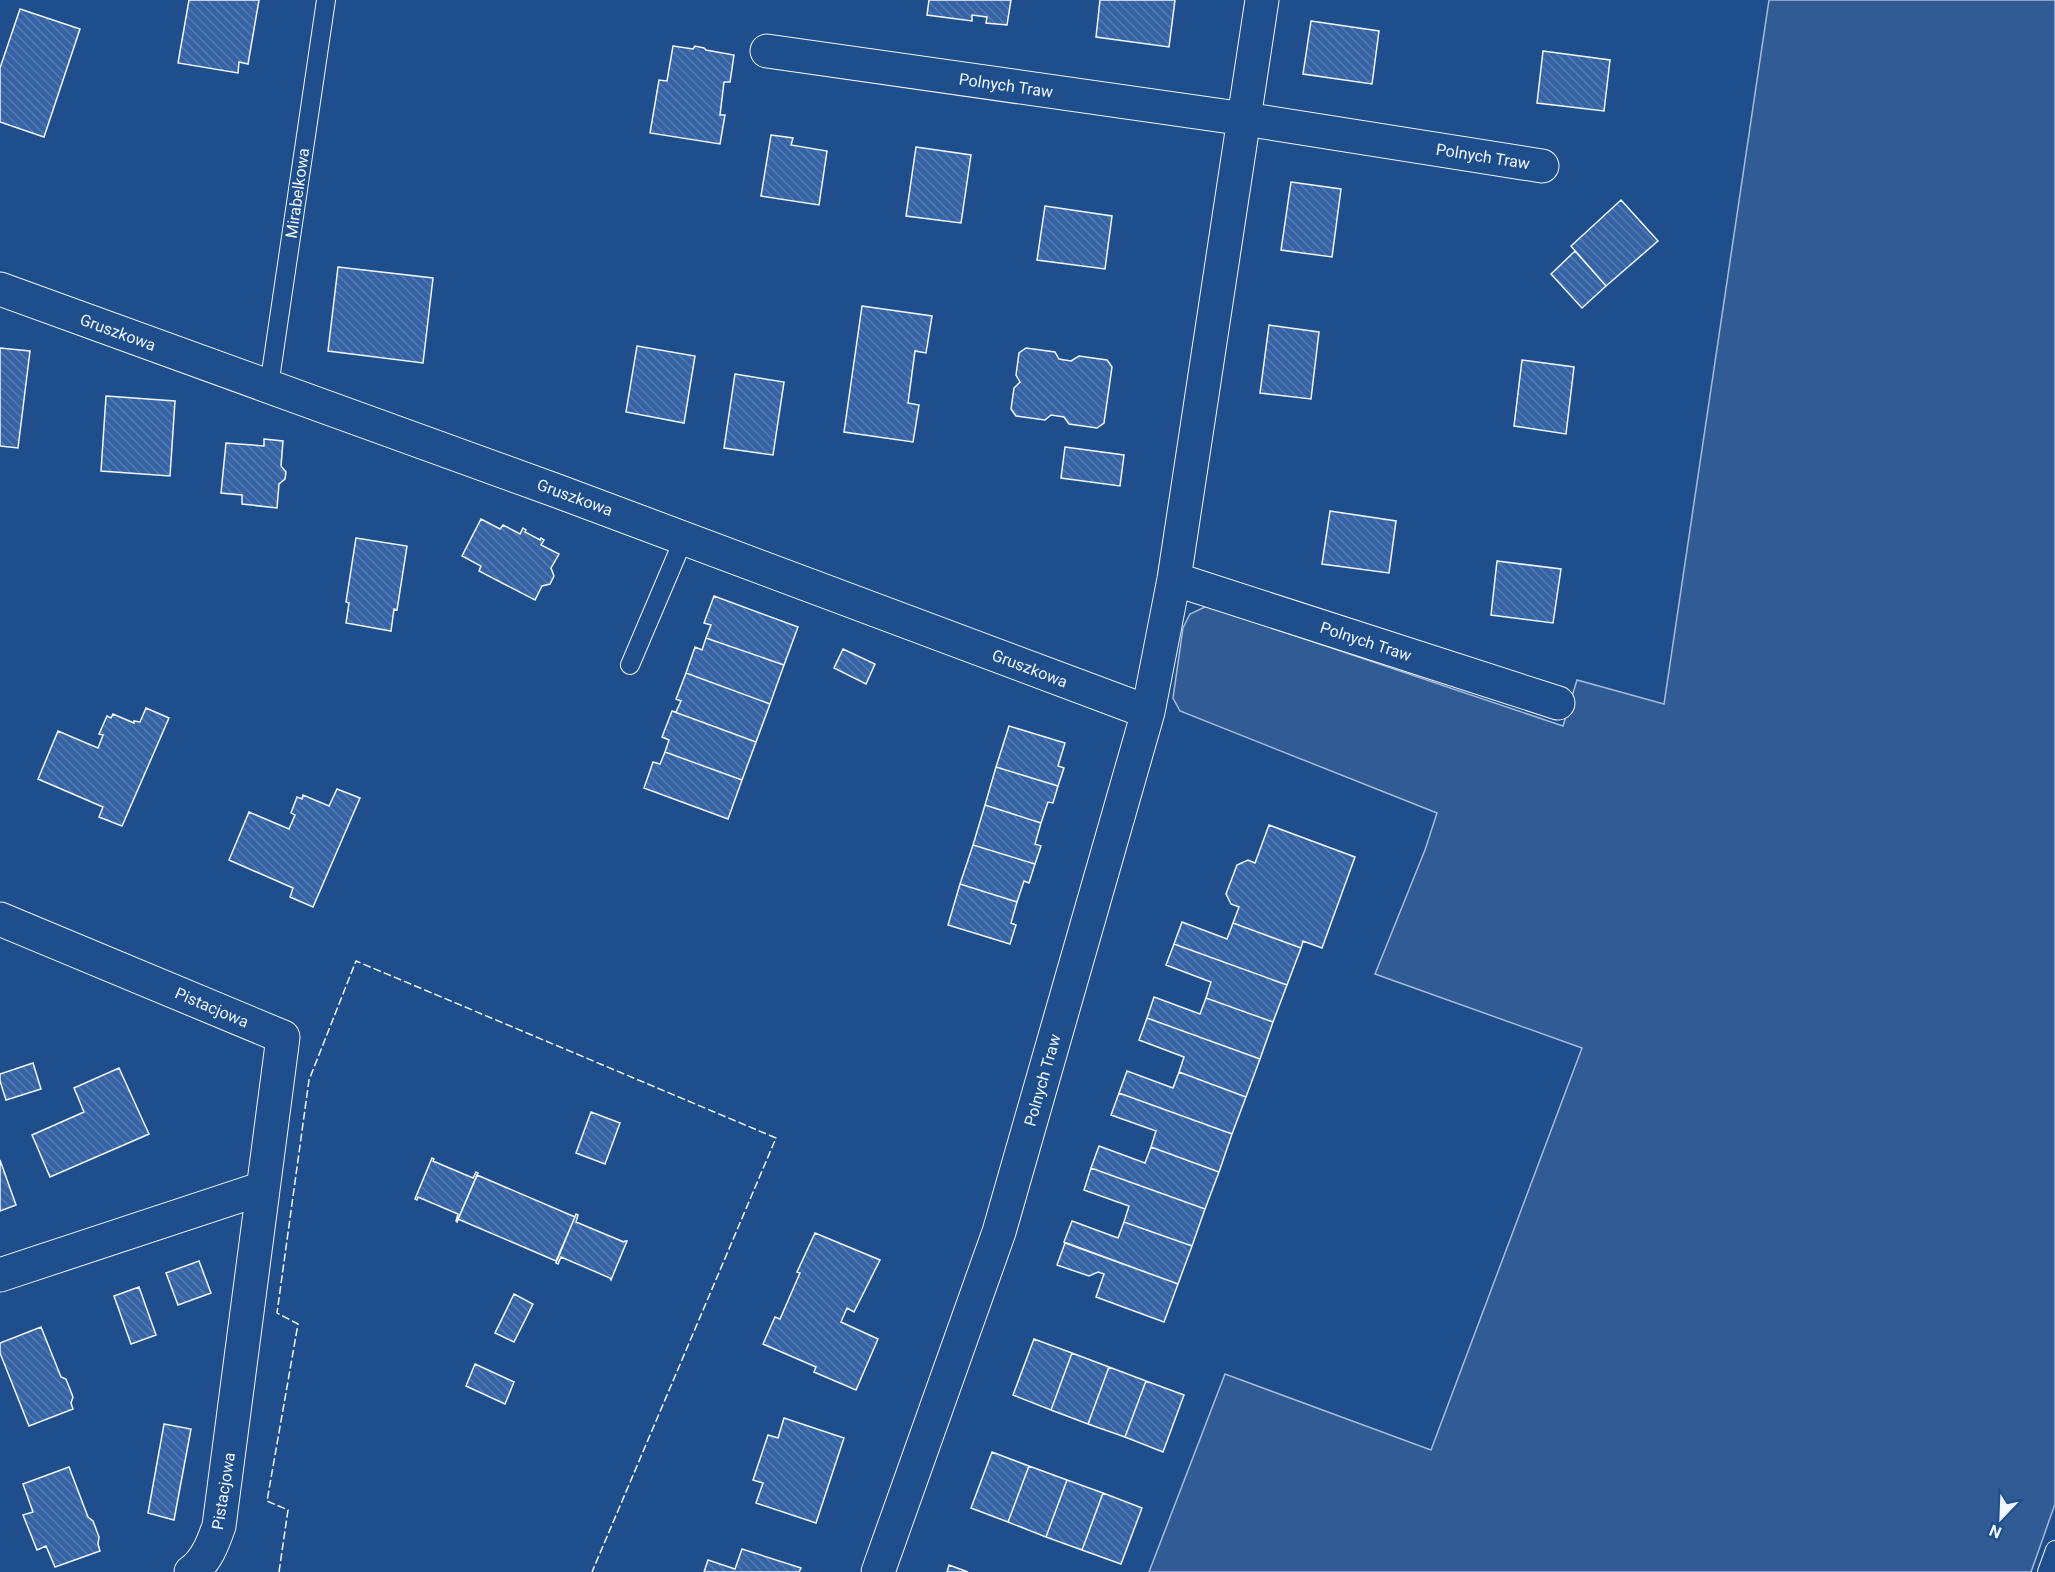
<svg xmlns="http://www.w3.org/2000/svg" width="2055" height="1572" viewBox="0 0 2055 1572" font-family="Roboto,sans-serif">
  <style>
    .built { fill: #305b95; stroke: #a8bbd7; stroke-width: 1.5 }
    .building { fill: url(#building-back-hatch); stroke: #f2f6ff; stroke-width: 1.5 }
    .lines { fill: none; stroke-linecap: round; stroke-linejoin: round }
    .service-casing { stroke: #f2f6ff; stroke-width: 20 }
    .minor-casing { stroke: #f2f6ff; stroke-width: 35 }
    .service { stroke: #1f4e8c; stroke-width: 18 }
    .minor { stroke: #1f4e8c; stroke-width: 33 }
    .fence { stroke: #f2f6ff; stroke-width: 1.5; stroke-dasharray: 8 3; stroke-linecap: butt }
    .labels { text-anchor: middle; stroke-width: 4.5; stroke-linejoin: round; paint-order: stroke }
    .street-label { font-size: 16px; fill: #f2f6ff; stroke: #1f4e8c }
  </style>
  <defs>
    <pattern id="building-back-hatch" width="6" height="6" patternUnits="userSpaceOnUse" patternTransform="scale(1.5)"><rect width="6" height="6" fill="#3563a3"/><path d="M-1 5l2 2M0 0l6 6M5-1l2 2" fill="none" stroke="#537ab1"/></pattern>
  </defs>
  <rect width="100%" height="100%" fill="#1f4e8c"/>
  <!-- built -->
  <path class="built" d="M 1769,0 L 2055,0 L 2055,1504 L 2031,1572 L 1149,1572 L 1225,1374 L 1431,1450 L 1582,1048 L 1375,974 L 1425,850 L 1437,813 L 1180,711 L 1173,698 L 1183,628 L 1190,614 L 1207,606 L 1563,726 L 1577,680 L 1664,704 Z"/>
  <!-- building -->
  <path class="building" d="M 189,0 L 259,0 L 248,64 L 239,62 L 238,73 L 178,63 Z
    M 929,0 L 1011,0 L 1007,25 L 986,23 L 987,17 L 972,15 L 972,21 L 927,15 Z
    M 1100,0 L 1175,0 L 1169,47 L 1096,37 Z
    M 20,9 L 80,29 L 44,137 L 0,122 L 0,68 Z
    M 1311,21 L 1379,31 L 1372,84 L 1303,74 Z
    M 673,46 L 693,49 L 695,46 L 704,48 L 706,50 L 734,55 L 730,82 L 724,82 L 720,115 L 725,115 L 720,144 L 650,133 L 659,80 L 667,81 Z
    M 1543,51 L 1610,60 L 1604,111 L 1537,103 Z
    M 771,135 L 793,138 L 791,145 L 827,151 L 819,205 L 761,196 Z
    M 916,147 L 971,155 L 961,223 L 906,216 Z
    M 1291,182 L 1341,189 L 1332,257 L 1281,250 Z
    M 1621,200 L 1658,241 L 1606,286 L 1571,246 Z
    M 1045,206 L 1112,216 L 1105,269 L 1037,260 Z
    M 1575,251 L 1606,286 L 1582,308 L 1551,274 Z
    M 338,267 L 433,278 L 423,363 L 328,351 Z
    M 862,306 L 932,316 L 926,353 L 915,351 L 908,403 L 919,405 L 913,442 L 844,432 Z
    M 1269,325 L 1319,332 L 1311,399 L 1260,393 Z
    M 637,346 L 695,356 L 684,423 L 626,412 Z
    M 0,348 L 30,351 L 18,448 L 0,446 Z
    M 1026,348 L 1055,352 L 1059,359 L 1071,361 L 1079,356 L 1107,360 L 1112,367 L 1104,423 L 1097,428 L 1069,424 L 1064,417 L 1051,415 L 1045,420 L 1016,416 L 1011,409 L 1014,388 L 1020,382 L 1016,375 L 1019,353 Z
    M 1522,360 L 1574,367 L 1566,434 L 1514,426 Z
    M 735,374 L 784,382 L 773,455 L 724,448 Z
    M 106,396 L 175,401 L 170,476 L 101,471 Z
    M 264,439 L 283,441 L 281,466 L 286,472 L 285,479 L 279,484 L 277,508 L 242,504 L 242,495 L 221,493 L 226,443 L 264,446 Z
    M 1065,447 L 1124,455 L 1120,486 L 1061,478 Z
    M 1330,511 L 1396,521 L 1389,573 L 1322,564 Z
    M 481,519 L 500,529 L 503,525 L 520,534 L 523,528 L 526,530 L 525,532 L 540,540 L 541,538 L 544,540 L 541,545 L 559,554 L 551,568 L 554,576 L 550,584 L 542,586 L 535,600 L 479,571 L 481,566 L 462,556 Z
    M 356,538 L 407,546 L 397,610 L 394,609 L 391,631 L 346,623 L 349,603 L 346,602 Z
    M 1497,561 L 1561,569 L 1553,623 L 1491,615 Z
    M 714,596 L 798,627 L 784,665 L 706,638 L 711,625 L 704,623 Z
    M 706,638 L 784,665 L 770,704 L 686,673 L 695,647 L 702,650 Z
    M 843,649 L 875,664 L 866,684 L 834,668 Z
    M 686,673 L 770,704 L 756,742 L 672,711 L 676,712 L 681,701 L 676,699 Z
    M 146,708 L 169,718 L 122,826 L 99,817 L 103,807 L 38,779 L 58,731 L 98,748 L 103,735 L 99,734 L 107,716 L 111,718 L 113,714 L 134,723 L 134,721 L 140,722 Z
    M 672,711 L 756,742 L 742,780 L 665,752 L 669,740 L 662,737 Z
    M 1009,726 L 1065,743 L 1058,766 L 1064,768 L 1058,786 L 996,767 Z
    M 665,752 L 742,780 L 728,819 L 644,788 L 653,762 L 660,764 Z
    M 996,767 L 1058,786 L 1053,803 L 1048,802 L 1041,823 L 985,805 Z
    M 337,789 L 360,798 L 313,907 L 290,897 L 293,888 L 229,860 L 249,812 L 289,829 L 295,815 L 291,813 L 297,797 L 302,799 L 303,795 L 329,806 Z
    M 985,805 L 1041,823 L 1035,844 L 1041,846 L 1035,864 L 973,845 Z
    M 1269,825 L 1355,857 L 1322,948 L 1303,941 L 1301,948 L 1233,923 L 1239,907 L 1231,904 L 1226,894 L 1237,865 L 1248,860 L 1255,863 Z
    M 973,845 L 1035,864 L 1029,883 L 1024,881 L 1017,902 L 960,884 Z
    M 960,884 L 1017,902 L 1011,923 L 1016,925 L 1010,944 L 948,925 Z
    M 1182,922 L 1227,939 L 1233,923 L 1301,948 L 1287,985 L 1174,944 Z
    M 1174,944 L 1287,985 L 1273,1022 L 1206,998 L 1211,982 L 1166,965 Z
    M 1154,997 L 1200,1014 L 1206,998 L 1273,1022 L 1260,1059 L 1147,1018 Z
    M 1147,1018 L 1260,1059 L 1246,1097 L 1179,1072 L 1184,1057 L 1139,1040 Z
    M 33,1063 L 41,1089 L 6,1100 L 0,1081 L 0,1074 Z
    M 119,1068 L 149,1134 L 50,1177 L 32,1135 L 84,1112 L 74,1088 Z
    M 1127,1071 L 1173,1088 L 1179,1072 L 1246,1097 L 1232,1134 L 1119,1093 Z
    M 1119,1093 L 1232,1134 L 1219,1172 L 1151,1147 L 1156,1131 L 1111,1115 Z
    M 591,1112 L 620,1123 L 605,1164 L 576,1153 Z
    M 1099,1146 L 1145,1163 L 1151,1147 L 1219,1172 L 1205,1209 L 1091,1168 Z
    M 432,1158 L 434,1159 L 433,1161 L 473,1178 L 476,1172 L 478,1173 L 457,1222 L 456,1221 L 458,1214 L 418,1197 L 417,1200 L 415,1199 Z
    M 0,1160 L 16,1205 L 0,1211 Z
    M 1091,1168 L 1205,1209 L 1192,1246 L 1124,1222 L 1129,1206 L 1084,1190 Z
    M 477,1175 L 575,1217 L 556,1261 L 458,1219 Z
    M 576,1214 L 578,1215 L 576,1222 L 624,1242 L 625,1241 L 627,1241 L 611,1280 L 610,1278 L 561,1257 L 558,1264 L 556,1263 Z
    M 1072,1221 L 1118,1238 L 1124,1222 L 1192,1246 L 1178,1284 L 1064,1242 Z
    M 815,1233 L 880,1260 L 854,1312 L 847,1308 L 841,1322 L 878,1339 L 856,1390 L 814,1372 L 816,1367 L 763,1344 L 775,1317 L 780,1319 L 800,1273 L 797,1272 Z
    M 1065,1243 L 1178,1284 L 1164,1322 L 1096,1297 L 1104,1274 L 1098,1272 L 1089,1276 L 1057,1265 Z
    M 199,1261 L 211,1293 L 178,1305 L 166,1273 Z
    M 139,1287 L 156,1335 L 131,1344 L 114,1296 Z
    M 514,1294 L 533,1304 L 514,1342 L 495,1333 Z
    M 41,1327 L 61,1377 L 66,1379 L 73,1397 L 71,1403 L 73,1409 L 29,1426 L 0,1353 L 0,1343 Z
    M 1034,1339 L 1072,1353 L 1051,1410 L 1013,1395 Z
    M 1072,1353 L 1109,1367 L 1088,1424 L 1051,1410 Z
    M 475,1364 L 514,1382 L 505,1404 L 466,1386 Z
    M 1109,1367 L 1146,1381 L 1125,1437 L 1088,1424 Z
    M 1146,1381 L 1184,1395 L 1163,1452 L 1125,1437 Z
    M 784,1418 L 844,1438 L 816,1523 L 756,1503 L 763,1483 L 753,1480 L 768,1435 L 778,1438 Z
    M 164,1424 L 191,1429 L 174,1520 L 148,1513 Z
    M 992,1452 L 1029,1466 L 1008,1522 L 971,1508 Z
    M 1029,1466 L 1067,1480 L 1046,1537 L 1008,1522 Z
    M 69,1467 L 88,1517 L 93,1521 L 99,1537 L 98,1544 L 100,1551 L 55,1567 L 46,1546 L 37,1550 L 23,1515 L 33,1512 L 23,1484 Z
    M 1067,1480 L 1103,1493 L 1082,1550 L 1046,1537 Z
    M 1103,1493 L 1142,1508 L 1121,1564 L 1082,1550 Z
    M 742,1549 L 801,1568 L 799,1572 L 704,1572 L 708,1560 L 735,1569 Z
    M 949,1565 L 968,1572 L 947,1572 Z"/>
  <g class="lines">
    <!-- service casing -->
    <g class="service-casing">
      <path id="service" d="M 269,386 L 326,0
        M 630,665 L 684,538
        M 2047,1572 L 2055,1550"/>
    </g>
    <!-- minor casing -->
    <g class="minor-casing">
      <path id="minor" d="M 767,51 L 1245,119 L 1542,166
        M 0,289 L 560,492 L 1148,712
        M 1174,579 L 1558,703
        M 0,919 L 283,1037 L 219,1526 C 213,1543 206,1562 191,1572
        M 0,1275 L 263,1188
        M 878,1572 L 999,1232 L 1148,712 L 1174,579 L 1262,0"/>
    </g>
    <!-- service -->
    <use href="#service" class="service"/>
    <!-- minor -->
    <use href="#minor" class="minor"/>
    <!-- fence -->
    <path class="fence" d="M 279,1572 L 288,1510 L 267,1501 L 298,1324 L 277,1313 L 309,1080 L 356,961 L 776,1138 L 592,1572"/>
  </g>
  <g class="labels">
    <!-- street labels -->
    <g class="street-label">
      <text transform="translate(1006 85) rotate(8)" y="6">Polnych Traw</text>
      <text transform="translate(1483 156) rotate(9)" y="6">Polnych Traw</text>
      <text transform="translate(297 193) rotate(-82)" y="6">Mirabelkowa</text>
      <text transform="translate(118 332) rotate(20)" y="6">Gruszkowa</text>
      <text transform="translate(575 497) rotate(20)" y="6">Gruszkowa</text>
      <text transform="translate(1366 641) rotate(18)" y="6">Polnych Traw</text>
      <text transform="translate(1030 668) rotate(21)" y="6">Gruszkowa</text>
      <text transform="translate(212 1007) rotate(23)" y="6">Pistacjowa</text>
      <text transform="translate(1042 1080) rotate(-74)" y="6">Polnych Traw</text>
      <text transform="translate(223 1491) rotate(-81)" y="6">Pistacjowa</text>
    </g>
  </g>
  <!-- north arrow -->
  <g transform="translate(2001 1518) rotate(203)" stroke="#1f4e8c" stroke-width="4.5" paint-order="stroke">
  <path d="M0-4.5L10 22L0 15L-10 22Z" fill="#f2f6ff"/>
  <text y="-9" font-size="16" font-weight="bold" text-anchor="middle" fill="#f2f6ff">N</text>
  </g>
</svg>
